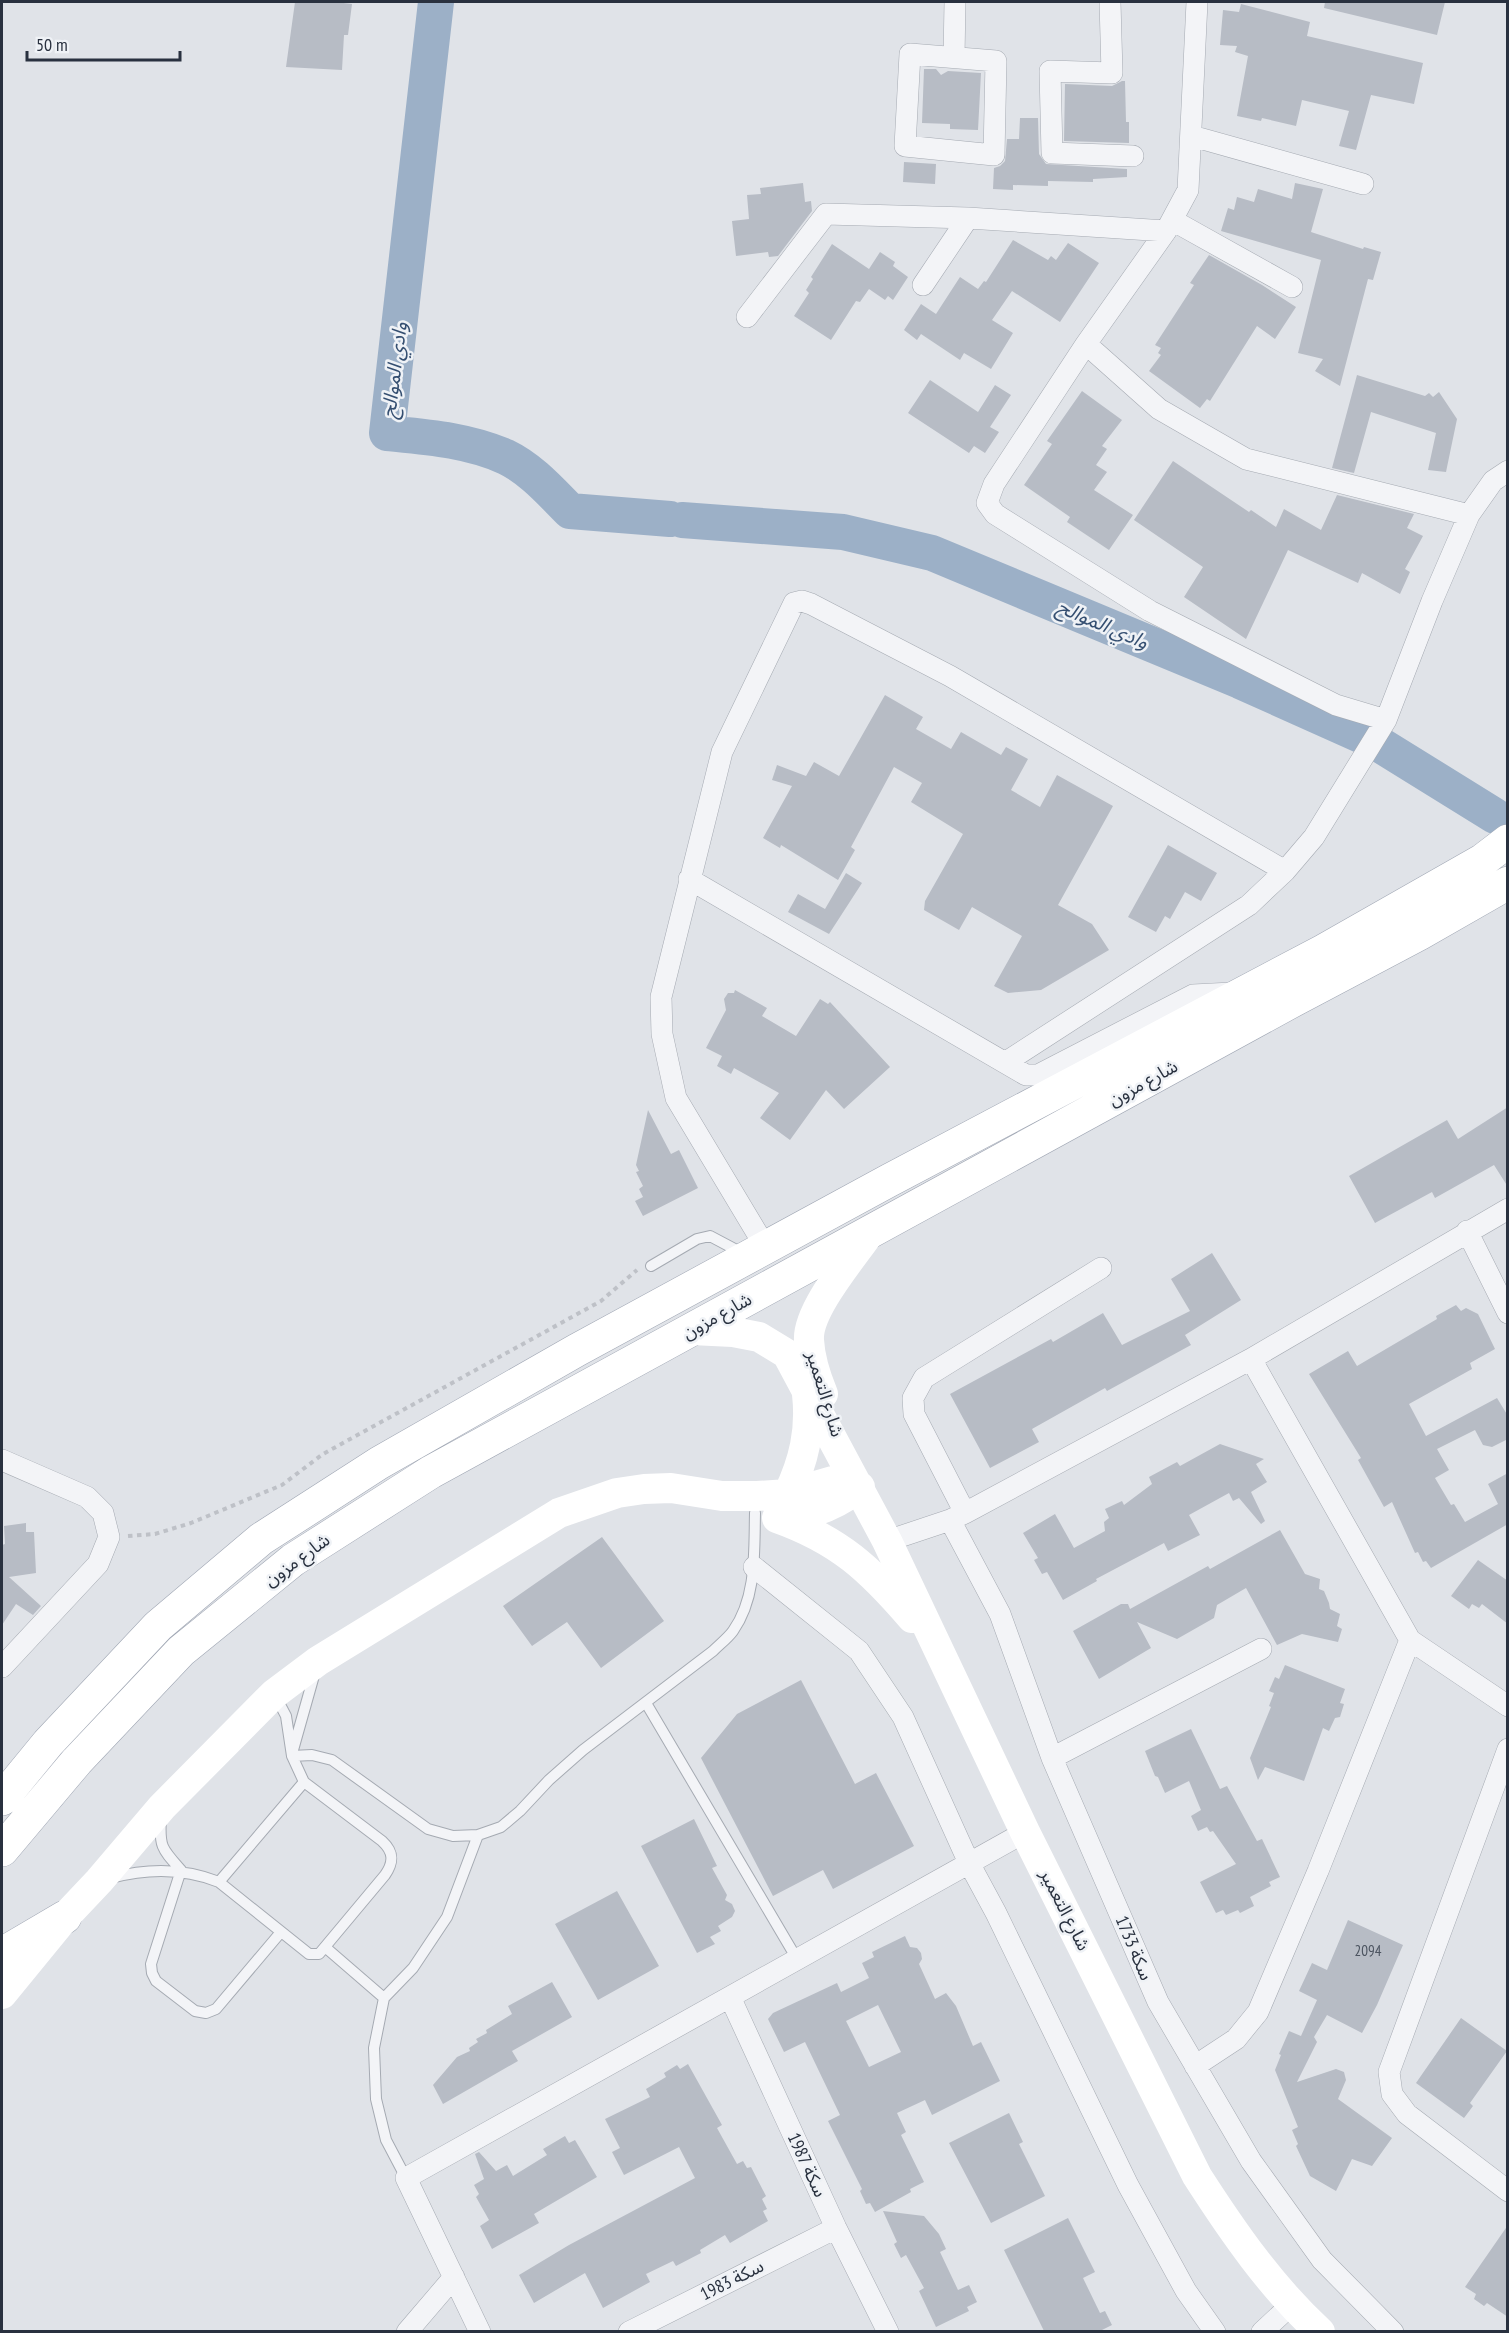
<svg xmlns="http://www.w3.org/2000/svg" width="1509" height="2333" viewBox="0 0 1509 2333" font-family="'PT Sans Narrow','Noto Sans Arabic',sans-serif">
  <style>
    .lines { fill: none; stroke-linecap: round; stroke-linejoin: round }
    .river { stroke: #9cb0c7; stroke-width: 36 }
    .building { fill: #b7bcc5; fill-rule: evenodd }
    .lane-casing { stroke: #a5aab2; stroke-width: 12 }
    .street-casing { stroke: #a5aab2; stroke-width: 22 }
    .primary-casing { stroke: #a0a7b4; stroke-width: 34 }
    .path { stroke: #bec1c7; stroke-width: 4; stroke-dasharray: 4.5 4.5; stroke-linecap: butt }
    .lane { stroke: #f3f4f7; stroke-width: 10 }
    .street { stroke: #f3f4f7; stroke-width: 21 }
    .secondary { stroke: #fff; stroke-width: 30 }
    .primary { stroke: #fff; stroke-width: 33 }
    .labels { text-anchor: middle; stroke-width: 5; stroke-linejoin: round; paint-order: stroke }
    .number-label { font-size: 15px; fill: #4c5460 }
    .street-label { font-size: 18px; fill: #29313f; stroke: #eff2f6 }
    .water-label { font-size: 20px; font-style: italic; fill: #354f71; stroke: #eff2f6 }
  </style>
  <rect width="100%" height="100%" fill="#e0e3e8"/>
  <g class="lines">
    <!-- river -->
    <path class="river" d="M 436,2 L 387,433 C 427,437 468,440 506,457 C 531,469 551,492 570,511 L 670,519
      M 682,520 L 843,532 L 932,553 L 1240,681 L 1374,741 L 1495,816"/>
  </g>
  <!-- building -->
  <path class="building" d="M 295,2 L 335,2 L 352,4 L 348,35 L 344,35 L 342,70 L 286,67 Z
    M 1325,2 L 1445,2 L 1437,35 L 1324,8 Z
    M 1241,4 L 1310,22 L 1307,36 L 1423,63 L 1414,104 L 1371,95 L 1356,150 L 1339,146 L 1349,111 L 1302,100 L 1296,126 L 1262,118 L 1261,121 L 1237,116 L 1248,56 L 1235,52 L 1237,46 L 1220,45 L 1223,10 L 1239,12 Z
    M 924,69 L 936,69 L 941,75 L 948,71 L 981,73 L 978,130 L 950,129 L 950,124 L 922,123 Z
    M 1122,81 L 1125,81 L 1126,122 L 1129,122 L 1129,143 L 1064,141 L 1065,84 L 1112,86 Z
    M 1020,118 L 1038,118 L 1039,154 L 1046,164 L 1127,169 L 1127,177 L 1093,179 L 1093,182 L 1048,181 L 1048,186 L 1013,185 L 1013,190 L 993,189 L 994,168 L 1000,166 L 1005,161 L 1007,139 L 1019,139 Z
    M 904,162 L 936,164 L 935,184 L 903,182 Z
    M 803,183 L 805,202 L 811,201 L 812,211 L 778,256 L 769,257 L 768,252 L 736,256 L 732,221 L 749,219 L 747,195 L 761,194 L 760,188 Z
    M 1295,183 L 1323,189 L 1311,232 L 1363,249 L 1364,247 L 1381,252 L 1373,280 L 1368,279 L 1340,386 L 1315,371 L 1323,359 L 1298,353 L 1321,260 L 1221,231 L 1228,208 L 1234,210 L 1237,197 L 1254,202 L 1258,189 L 1292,199 Z
    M 1013,240 L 1048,260 L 1051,256 L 1056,260 L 1068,243 L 1099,263 L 1060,322 L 1012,291 L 992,320 L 1013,333 L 991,369 L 964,353 L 960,360 L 921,334 L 917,340 L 904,330 L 921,304 L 936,314 L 960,277 L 978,289 L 984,281 L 986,282 Z
    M 832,244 L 869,269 L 880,252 L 895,262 L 893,266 L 908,277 L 893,300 L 888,296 L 885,300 L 869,289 L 860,302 L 856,301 L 831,340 L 794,316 L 809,293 L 806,290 L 813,279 L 811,277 Z
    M 1209,255 L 1262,285 L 1296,307 L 1275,339 L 1257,326 L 1210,401 L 1207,399 L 1200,408 L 1149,371 L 1161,355 L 1158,353 L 1161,348 L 1155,345 L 1194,285 L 1190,283 Z
    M 1357,375 L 1425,396 L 1429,393 L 1433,397 L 1439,392 L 1457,419 L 1446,472 L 1428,470 L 1436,433 L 1371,412 L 1354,473 L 1332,468 Z
    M 930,380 L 978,412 L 995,385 L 1011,395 L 990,427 L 999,432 L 985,453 L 974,446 L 969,453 L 908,413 Z
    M 1082,391 L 1122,420 L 1102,446 L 1107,449 L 1096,465 L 1107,472 L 1094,490 L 1133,515 L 1109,550 L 1067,522 L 1070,517 L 1024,485 L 1052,444 L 1047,441 Z
    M 1173,461 L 1249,512 L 1251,510 L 1276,527 L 1284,509 L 1321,530 L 1337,495 L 1414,514 L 1407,528 L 1423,536 L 1405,569 L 1410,572 L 1400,594 L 1362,573 L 1358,583 L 1288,550 L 1246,639 L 1184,597 L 1203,567 L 1134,520 Z
    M 885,695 L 923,717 L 916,729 L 951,749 L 961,732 L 1001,755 L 1006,747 L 1028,759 L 1011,790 L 1040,807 L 1057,775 L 1113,806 L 1058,905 L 1092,924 L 1109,950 L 1041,990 L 1008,993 L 994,986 L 1022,936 L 972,907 L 959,930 L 924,910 L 925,901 L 963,834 L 911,802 L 922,783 L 894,767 L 851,847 L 855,850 L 838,880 L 781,845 L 780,848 L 763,838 L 792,786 L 772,780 L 777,765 L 806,776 L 814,762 L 839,776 Z
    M 1168,845 L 1217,873 L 1201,901 L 1185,892 L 1170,919 L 1165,916 L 1156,932 L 1128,917 Z
    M 846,873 L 862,883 L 829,934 L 788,912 L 798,894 L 825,909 Z
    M 735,990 L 767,1008 L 762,1016 L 796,1036 L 820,999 L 828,1004 L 830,1002 L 890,1067 L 844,1109 L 826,1090 L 790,1140 L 760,1118 L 779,1093 L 734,1068 L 731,1074 L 717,1066 L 722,1056 L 706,1048 L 726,1010 L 724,999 L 728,993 L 734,993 Z
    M 1508,1107 L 1508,1187 L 1494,1165 L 1435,1198 L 1432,1192 L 1375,1223 L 1349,1176 L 1447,1120 L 1458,1139 Z
    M 648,1110 L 671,1154 L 679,1150 L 698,1188 L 643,1216 L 635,1201 L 643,1197 L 639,1189 L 643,1186 L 636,1172 L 639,1171 L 636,1165 Z
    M 1212,1253 L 1241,1300 L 1185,1335 L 1191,1345 L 1107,1391 L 1105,1388 L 1032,1429 L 1039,1442 L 990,1468 L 950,1394 L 1051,1339 L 1053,1342 L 1103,1313 L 1122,1345 L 1190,1311 L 1171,1279 Z
    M 1456,1305 L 1461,1311 L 1466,1308 L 1478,1314 L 1495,1349 L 1470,1363 L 1472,1369 L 1409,1404 L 1426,1436 L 1497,1398 L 1508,1416 L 1508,1439 L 1492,1447 L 1483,1445 L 1475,1430 L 1437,1449 L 1449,1470 L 1435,1478 L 1451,1505 L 1454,1504 L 1465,1522 L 1498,1504 L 1488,1484 L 1508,1473 L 1508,1524 L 1431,1568 L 1426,1561 L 1423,1562 L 1418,1552 L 1415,1553 L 1392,1502 L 1384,1507 L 1358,1460 L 1361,1458 L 1309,1374 L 1348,1351 L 1357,1366 L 1437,1319 L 1436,1316 Z
    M 1220,1444 L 1264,1459 L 1256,1464 L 1267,1482 L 1251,1492 L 1265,1521 L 1261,1524 L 1239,1498 L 1233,1501 L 1229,1493 L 1189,1515 L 1200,1535 L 1168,1551 L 1164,1543 L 1096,1579 L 1097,1581 L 1063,1600 L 1047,1572 L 1042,1574 L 1034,1560 L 1038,1558 L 1023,1533 L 1055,1514 L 1074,1548 L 1105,1531 L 1104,1522 L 1109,1518 L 1105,1509 L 1122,1501 L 1124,1505 L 1152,1484 L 1149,1477 L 1177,1462 L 1180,1466 Z
    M 26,1523 L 26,1532 L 34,1532 L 36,1573 L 9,1577 L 41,1606 L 33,1615 L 16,1604 L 2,1625 L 2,1545 L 5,1544 L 4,1526 Z
    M 1280,1530 L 1305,1574 L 1320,1579 L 1319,1589 L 1324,1591 L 1329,1603 L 1330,1609 L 1340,1614 L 1337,1626 L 1342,1629 L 1338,1642 L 1302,1634 L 1277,1645 L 1246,1588 L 1217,1605 L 1214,1618 L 1177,1639 L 1137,1622 L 1151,1648 L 1099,1679 L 1073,1631 L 1121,1604 L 1128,1604 L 1130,1609 L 1208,1566 L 1210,1569 Z
    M 602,1537 L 664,1621 L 601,1668 L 567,1622 L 532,1646 L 503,1606 Z
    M 1478,1560 L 1508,1581 L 1508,1624 L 1482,1604 L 1479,1608 L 1472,1604 L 1469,1609 L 1451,1596 Z
    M 1285,1665 L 1345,1689 L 1340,1703 L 1344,1704 L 1340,1717 L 1335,1718 L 1329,1731 L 1323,1728 L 1304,1781 L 1265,1767 L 1258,1780 L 1250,1758 L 1271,1707 L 1269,1706 L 1274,1693 L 1269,1691 L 1275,1677 L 1279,1679 Z
    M 801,1680 L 855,1784 L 876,1773 L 914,1846 L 833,1889 L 823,1870 L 773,1896 L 701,1758 L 737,1714 Z
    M 1191,1729 L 1220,1789 L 1227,1786 L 1257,1841 L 1262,1839 L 1280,1877 L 1269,1882 L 1271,1886 L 1250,1897 L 1254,1906 L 1240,1913 L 1238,1910 L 1226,1915 L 1223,1910 L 1216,1913 L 1200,1882 L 1236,1864 L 1213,1831 L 1210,1832 L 1207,1827 L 1198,1831 L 1191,1816 L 1201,1810 L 1189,1781 L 1165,1793 L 1158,1777 L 1155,1776 L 1145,1751 Z
    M 694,1819 L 717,1866 L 712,1868 L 727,1895 L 725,1900 L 732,1904 L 735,1911 L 732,1917 L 718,1926 L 721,1931 L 710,1937 L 715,1944 L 697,1953 L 641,1846 Z
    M 617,1891 L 659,1966 L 598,2000 L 555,1924 Z
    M 1348,1920 L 1403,1945 L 1377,2005 L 1362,2033 L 1327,2015 L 1314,2037 L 1317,2042 L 1297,2082 L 1336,2069 L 1344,2072 L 1346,2080 L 1338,2099 L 1392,2138 L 1372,2166 L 1352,2159 L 1336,2191 L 1310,2176 L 1296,2146 L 1298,2144 L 1292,2130 L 1298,2127 L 1275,2070 L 1281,2055 L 1279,2054 L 1289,2031 L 1301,2036 L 1317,2000 L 1299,1991 L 1312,1963 L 1327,1970 Z
    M 905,1936 L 910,1947 L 917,1948 L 921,1953 L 922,1959 L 919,1964 L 935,1999 L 946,1993 L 956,2006 L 973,2046 L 981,2042 L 1000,2081 L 932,2115 L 925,2100 L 897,2113 L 906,2132 L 901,2135 L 924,2182 L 910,2189 L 911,2192 L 875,2212 L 870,2203 L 866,2204 L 860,2191 L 862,2189 L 828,2121 L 840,2115 L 805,2042 L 784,2052 L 768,2019 L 773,2013 L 837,1983 L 841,1992 L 869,1978 L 862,1963 L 874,1957 L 872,1952 ZM 878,2005 L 901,2052 L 869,2067 L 846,2021 Z
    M 552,1982 L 572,2017 L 512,2051 L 518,2061 L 443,2104 L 433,2085 L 457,2057 L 470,2051 L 469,2048 L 478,2042 L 476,2039 L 487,2033 L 486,2030 L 512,2014 L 508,2006 Z
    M 1461,2018 L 1507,2051 L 1470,2103 L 1473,2106 L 1464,2118 L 1416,2083 Z
    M 688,2064 L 722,2125 L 717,2128 L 737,2164 L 743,2161 L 747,2168 L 751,2167 L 766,2196 L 762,2199 L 767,2209 L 763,2211 L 768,2221 L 730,2243 L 725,2235 L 700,2250 L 701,2253 L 676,2266 L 673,2261 L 646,2274 L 650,2282 L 603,2308 L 585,2273 L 534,2303 L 519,2275 L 569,2245 L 695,2178 L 679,2147 L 624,2175 L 612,2152 L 620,2148 L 605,2119 L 650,2097 L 646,2089 L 666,2077 L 664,2073 L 677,2065 L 680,2069 Z
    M 1009,2113 L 1023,2142 L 1019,2144 L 1045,2196 L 991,2223 L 949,2143 Z
    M 565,2136 L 569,2143 L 575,2140 L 597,2177 L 534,2214 L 539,2223 L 492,2249 L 480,2226 L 489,2220 L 476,2197 L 479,2194 L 474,2185 L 484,2179 L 475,2154 L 479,2152 L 496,2171 L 507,2165 L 513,2176 L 547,2155 L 543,2149 Z
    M 883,2211 L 924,2216 L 939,2234 L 946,2249 L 940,2252 L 958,2290 L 969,2285 L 977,2302 L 967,2307 L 969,2311 L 936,2327 L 919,2291 L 924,2288 L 906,2255 L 901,2258 L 894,2244 L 897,2242 Z
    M 1068,2218 L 1095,2272 L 1083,2278 L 1100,2313 L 1105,2311 L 1112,2325 L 1100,2331 L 1044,2331 L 1004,2250 Z
    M 1508,2225 L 1508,2317 L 1487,2303 L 1484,2306 L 1474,2299 L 1476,2294 L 1465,2287 Z"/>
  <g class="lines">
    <!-- lane casing -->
    <g class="lane-casing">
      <path id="lane" d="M 651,1266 L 697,1239 L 710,1236 L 744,1254
        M 646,1703 L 797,1959
        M 293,1750 L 315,1672
        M 292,1756 L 312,1755 L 332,1760 L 428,1829 L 453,1836 L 478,1835 L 501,1827 L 520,1811 L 549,1780 L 583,1750 L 713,1651 C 720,1644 728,1638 733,1631 C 757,1597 754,1552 755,1513
        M 161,1818 C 159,1847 162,1849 181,1870
        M 181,1870 L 151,1964 L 152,1973 L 156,1981 L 195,2011 L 206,2013 L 216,2009 L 281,1932
        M 111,1878 C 148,1868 184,1868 219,1882 L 309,1954 L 319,1954 L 385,1875 C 394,1862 394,1852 382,1841 L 304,1782 L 292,1756 L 286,1716 L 275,1695
        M 219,1882 L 304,1782
        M 325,1947 L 384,1998
        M 406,2178 L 386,2140 L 376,2099 L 374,2048 L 384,1998 L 413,1968 L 447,1917 L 478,1835"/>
    </g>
    <!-- street casing -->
    <g class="street-casing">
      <path id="street" d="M 1110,2 L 1112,73 L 1050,71 L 1052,153 L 1133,156
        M 1197,2 L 1188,190 L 1166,231 L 1086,344 L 994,484 L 987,503 L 995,514 L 1150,611 L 1336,705 L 1386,720
        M 910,54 L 996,61 L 994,155 L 905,146 Z
        M 954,57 L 955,2
        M 1192,136 L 1363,184
        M 1172,220 L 1292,287
        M 923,285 L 968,218
        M 747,317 L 826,214 L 968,218 L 1166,231
        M 1086,344 L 1159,409 L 1246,459 L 1469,515
        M 689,879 L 1026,1075 L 1038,1075 L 1193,995 L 1232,993
        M 1006,1062 L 1249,905 L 1285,871 L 1314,837 L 1386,720 L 1432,601 L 1469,515 L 1493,481 L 1508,471
        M 1467,1231 L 1508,1313
        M 766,1248 L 676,1098 L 662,1034 L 661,997 L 722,752 L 794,603 L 802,601 L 811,604 L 950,676 L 1285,871
        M 2,1460 L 87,1497 L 103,1513 L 109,1537 L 98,1564 L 2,1667
        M 965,1513 L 914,1414 L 913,1398 L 924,1378 L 1101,1268
        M 950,1520 L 1000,1614 L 1052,1758 L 1158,2002 L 1251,2161 L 1322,2260 L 1393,2332
        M 887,1541 L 950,1520 L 965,1513 L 1251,1359 L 1508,1209
        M 754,1567 L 859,1651 L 903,1717 L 969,1863 L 996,1913 L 1128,2185 L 1186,2291 L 1215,2332
        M 1410,1640 L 1508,1706
        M 1508,1749 L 1389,2072 L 1392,2094 L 1407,2114 L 1508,2191
        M 1052,1758 L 1261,1649
        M 730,1997 L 836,2228 L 888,2332
        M 1195,2066 L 1236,2039 L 1258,2012 L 1318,1871 L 1410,1640 L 1251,1359
        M 407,2332 L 454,2277
        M 480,2332 L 406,2178 L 1025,1832
        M 629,2332 L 836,2228
        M 1262,2332 L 1291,2305"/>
    </g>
    <!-- primary casing -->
    <g class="primary-casing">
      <path id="primary" d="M 2,1799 L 48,1743 L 158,1626 L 261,1539 L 379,1463 L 577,1350 L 888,1181 L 1323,951 L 1483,860 L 1508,841
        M 2,1850 L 77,1761 L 181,1651 L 293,1560 L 431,1472 L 1294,1000 L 1419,934 L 1508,883
        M 2,1954 L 65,1917"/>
    </g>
    <!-- path -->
    <path class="path" d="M 128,1536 L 155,1534 L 191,1523 L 282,1485 L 323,1454 L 601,1301 L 637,1270"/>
    <!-- lane -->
    <use href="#lane" class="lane"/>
    <!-- street -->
    <use href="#street" class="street"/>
    <!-- secondary -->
    <path class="secondary" d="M 692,1330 L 733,1332 L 759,1337 L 787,1354 L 887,1541 L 1025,1832 L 1197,2176 C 1233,2232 1271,2287 1320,2332
      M 823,1394 C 816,1377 810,1359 809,1340 C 807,1310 853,1257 870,1232
      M 788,1494 C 804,1461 811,1430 807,1394
      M 777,1518 C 839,1540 870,1569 912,1618
      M 777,1518 C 809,1517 835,1506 860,1487
      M 2,1994 L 65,1917 L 99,1881 L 162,1807 L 274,1694 L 318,1661 L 559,1513 L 617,1493 L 644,1489 L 671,1488 L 722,1496 L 757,1496 L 788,1494 L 833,1481 L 860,1487"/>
    <!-- primary -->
    <use href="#primary" class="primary"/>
  </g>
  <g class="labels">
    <!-- number labels -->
    <g class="number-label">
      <text x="1368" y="1956">2094</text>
    </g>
    <!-- street labels -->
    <g class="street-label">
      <text transform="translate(1143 1083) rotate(-29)" y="6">شارع مزون</text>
      <text transform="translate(717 1316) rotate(-29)" y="6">شارع مزون</text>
      <text transform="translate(825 1394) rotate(73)" y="6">شارع التعمير</text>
      <text transform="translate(297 1560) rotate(-36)" y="6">شارع مزون</text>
      <text transform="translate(1065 1910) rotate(63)" y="6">شارع التعمير</text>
      <text transform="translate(1134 1948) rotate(67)" y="6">سكة 1733</text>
      <text transform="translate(807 2165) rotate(65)" y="6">سكة 1987</text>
      <text transform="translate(732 2280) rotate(-27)" y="6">سكة 1983</text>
    </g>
    <!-- water labels -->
    <g class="water-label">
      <text transform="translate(394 370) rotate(-83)" y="7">وادي الموالح</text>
      <text transform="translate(1103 624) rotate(23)" y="7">وادي الموالح</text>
    </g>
  </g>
  <!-- border -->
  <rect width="1509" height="2333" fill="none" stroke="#29313f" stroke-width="6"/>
  <!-- scale -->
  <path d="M27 51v9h153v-9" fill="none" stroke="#29313f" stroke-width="3"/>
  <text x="36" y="51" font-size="18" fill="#29313f" stroke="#eff2f6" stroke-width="4.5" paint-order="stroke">50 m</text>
</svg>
